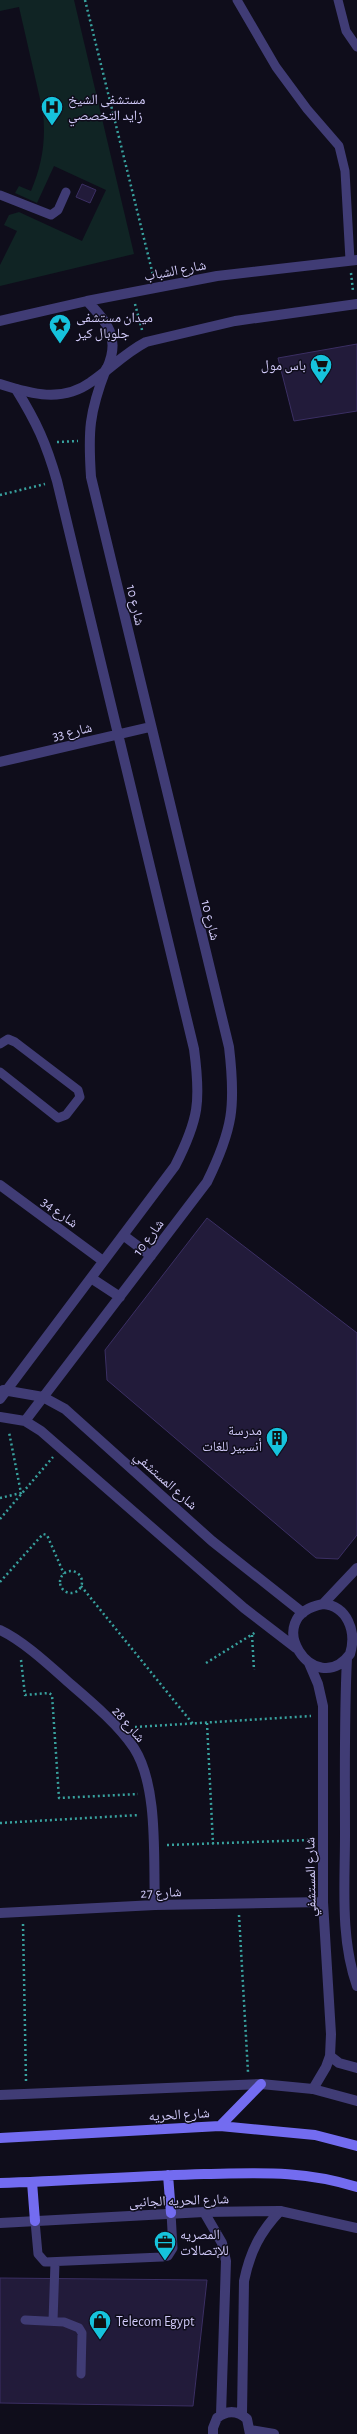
<svg xmlns="http://www.w3.org/2000/svg" width="357" height="2434" viewBox="0 0 357 2434" font-family="'Alegreya Sans','Noto Naskh Arabic',sans-serif">
  <style>
    .green { fill: #102424 }
    .building { fill: #221b3a; stroke: #3b2f63 }
    .lines { fill: none; stroke-linecap: round; stroke-linejoin: round }
    .path { stroke: #38a19e; stroke-width: 2.5; stroke-dasharray: 2 3; stroke-linecap: butt }
    .service { stroke: #403c75; stroke-width: 9 }
    .minor { stroke: #403c75; stroke-width: 10 }
    .tertiary { stroke: #403c75; stroke-width: 10 }
    .secondary { stroke: #736cf0; stroke-width: 10 }
    .labels { text-anchor: middle; stroke-width: 3; stroke-linejoin: round; paint-order: stroke }
    .poi-label { font-size: 14px; fill: #d2cbfa; stroke: #0f0d1b; text-anchor: start }
    .street-label { font-size: 14px; fill: #d2cbfa; stroke: #0f0d1b }
  </style>
  <rect width="100%" height="100%" fill="#0f0d1b"/>
  <!-- green -->
  <path class="green" d="M 0,0 L 74,0 L 134,254 L 0,286 L 0,265 L 17,231 L 4,225 L 9,215 L 19,212 L 82,241 L 106,190 L 54,166 L 37,203 L 15,193 L 19,186 L 31,191 C 42,165 46,141 43,112 L 19,7 L 0,11 Z"/>
  <!-- building -->
  <path class="building" d="M 82,184 L 96,190 L 90,203 L 76,197 Z
    M 357,344 L 357,411 L 294,421 L 278,358 Z
    M 207,1218 L 357,1333 L 357,1535 L 338,1559 L 316,1558 L 107,1380 L 105,1350 Z
    M 0,2278 L 207,2280 L 193,2406 L 0,2403 Z"/>
  <g class="lines">
    <!-- path -->
    <path class="path" d="M 85,0 L 153,275
      M 351,273 L 353,291
      M 135,304 L 142,330
      M 57,442 L 78,441
      M 0,495 L 45,484
      M 0,1498 L 21,1493 L 9,1432
      M 0,1519 L 53,1457
      M60 1582a11 11 0 1 1 22 0a11 11 0 1 1-22 0Z
      M 0,1582 L 43,1534 L 47,1535 L 64,1574
      M 81,1586 L 193,1724
      M 252,1635 L 254,1670
      M 21,1660 L 25,1695 L 49,1693 L 52,1695 L 59,1798 L 138,1794
      M 206,1663 L 256,1632
      M 207,1723 L 213,1844
      M 135,1727 L 311,1716
      M 0,1823 L 139,1815
      M 167,1845 L 310,1840
      M 239,1915 L 248,2072
      M 23,1924 L 26,2081"/>
    <!-- service -->
    <path class="service" d="M 237,0 L 276,67 L 307,109 L 339,146 L 345,171 L 350,260
      M 338,0 L 346,31 L 357,47
      M 0,195 L 51,215 L 58,210 L 66,192
      M 0,1044 L 8,1039 L 15,1042 L 78,1090 L 80,1097 L 66,1115 L 58,1118 L 0,1072
      M 35,2221 L 38,2254 L 45,2262 L 162,2257 L 168,2256 L 173,2248 L 171,2213
      M 25,2320 L 64,2322 L 79,2328 L 82,2333 L 81,2374
      M 53,2321 L 55,2263"/>
    <!-- minor -->
    <path class="minor" d="M 0,762 L 150,727
      M 0,1185 L 103,1261
      M 123,1235 L 151,1256
      M 91,1278 L 120,1297
      M 3,1390 L 43,1397 L 65,1409 L 212,1541 L 303,1613
      M 0,1399 L 175,1166 C 199,1119 201,1101 194,1049 L 57,481 C 46,443 37,423 16,389
      M 0,1417 L 25,1421 L 41,1431 L 244,1608 L 296,1648
      M 25,1421 L 207,1182 C 233,1129 236,1106 229,1047 L 91,477 C 88,431 89,413 106,369
      M 323,1604 C 347,1606 357,1631 350,1654 C 315,1701 258,1616 323,1604 L 357,1568
      M 0,1630 C 22,1640 49,1665 67,1681 C 89,1700 118,1724 134,1748 C 159,1787 153,1860 155,1905
      M 347,1658 C 344,1717 345,1776 345,1835 C 345,1885 340,1938 357,1986
      M 309,1663 L 318,1684 L 323,1706 L 323,1902 L 331,2034 L 330,2056 L 326,2067 L 313,2089
      M 0,1913 L 155,1905 L 323,1902
      M 330,2056 L 339,2063 L 357,2068
      M 204,2212 L 222,2243 L 226,2261 L 221,2415
      M 242,2415 L 244,2281 C 250,2252 260,2232 280,2211
      M 250,2430 L 274,2434
      M 213,2434 L 213,2428 L 217,2418 C 227,2410 237,2410 247,2419 L 250,2434"/>
    <!-- tertiary -->
    <path class="tertiary" d="M 87,301 C 107,322 121,338 107,368
      M 0,321 L 87,301 L 217,276 L 357,260
      M 0,384 C 31,394 62,403 91,382 C 110,369 125,353 146,342 L 235,321 L 357,304
      M 0,2095 L 261,2084 L 313,2089 L 357,2101
      M 0,2223 L 204,2212 L 280,2211 L 357,2228"/>
    <!-- secondary -->
    <path class="secondary" d="M 220,2126 L 261,2084
      M 0,2138 L 220,2126 L 315,2135 L 357,2146
      M 168,2175 L 171,2213
      M 32,2182 L 35,2221
      M 0,2183 C 68,2181 136,2176 204,2174 C 259,2173 303,2170 357,2187"/>
  </g>
  <!-- icons -->
  <defs>
    <g id="hospital-pin" transform="scale(1.15)"><path d="M0 17L-7.5 6A9.5 9.5 0 1 1 7.5 6Z" fill="#16c3dc" stroke="#0f0d1b"/><path d="M-5-5h3v3.5h4V-5h3V5h-3V1.5h-4V5h-3Z" fill="#111"/></g>
    <g id="sight-pin" transform="scale(1.15)"><path d="M0 17L-7.5 6A9.5 9.5 0 1 1 7.5 6Z" fill="#16c3dc" stroke="#0f0d1b"/><path d="M0-6L1.8-2.2L6-1.7L2.9 1.2L3.7 5.4L0 3.3L-3.7 5.4L-2.9 1.2L-6-1.7L-1.8-2.2Z" fill="#111"/></g>
    <g id="supermarket-pin" transform="scale(1.15)"><path d="M0 17L-7.5 6A9.5 9.5 0 1 1 7.5 6Z" fill="#16c3dc" stroke="#0f0d1b"/><path d="M-6-5.5h2.5l.6 2H6L4.5 2H-2.5L-4.4-4H-6ZM-1.5 3.2a1.3 1.3 0 1 0 .1 0ZM3 3.2a1.3 1.3 0 1 0 .1 0Z" fill="#111"/></g>
    <g id="building-pin" transform="scale(1.15)"><path d="M0 17L-7.5 6A9.5 9.5 0 1 1 7.5 6Z" fill="#16c3dc" stroke="#0f0d1b"/><path d="M-4-6H4V6H1V3H-1V6H-4ZM-2.5-4.3h1.7v1.8h-1.7ZM.8-4.3h1.7v1.8H.8ZM-2.5-1h1.7V.8h-1.7ZM.8-1h1.7V.8H.8Z" fill="#111"/></g>
    <g id="office-pin" transform="scale(1.15)"><path d="M0 17L-7.5 6A9.5 9.5 0 1 1 7.5 6Z" fill="#16c3dc" stroke="#0f0d1b"/><path d="M-6-3h4V-5.5h4V-3h4V5H-6ZM-1-4.5V-3h2v-1.5ZM-6 0V1H6V0Z" fill="#111"/></g>
    <g id="shop-pin" transform="scale(1.15)"><path d="M0 17L-7.5 6A9.5 9.5 0 1 1 7.5 6Z" fill="#16c3dc" stroke="#0f0d1b"/><path d="M-5-2.5h2.3a2.7 3.5 0 0 1 5.4 0H5L5.5 6h-11ZM-1.5-2.5h3a1.5 2.3 0 0 0-3 0Z" fill="#111"/></g>
  </defs>
  <g fill-rule="evenodd">
    <use href="#hospital-pin" x="52" y="107"/>
    <use href="#sight-pin" x="60" y="325"/>
    <use href="#supermarket-pin" x="321" y="365"/>
    <use href="#building-pin" x="277" y="1438"/>
    <use href="#office-pin" x="165" y="2242"/>
    <use href="#shop-pin" x="100" y="2321"/>
  </g>
  <g class="labels">
    <!-- poi labels -->
    <g class="poi-label">
      <text x="68" y="104">مستشفى الشيخ<tspan x="68" dy="16">زايد التخصصي</tspan></text>
      <text x="76" y="322">ميدان مستشفى<tspan x="76" dy="16">جلوبال كير</tspan></text>
      <text x="306" y="370" text-anchor="end">باس مول</text>
      <text x="262" y="1435" text-anchor="end">مدرسة<tspan x="262" dy="16">أنسبير للغات</tspan></text>
      <text x="180" y="2239">المصريه<tspan x="180" dy="16">للإتصالات</tspan></text>
      <text x="116" y="2326">Telecom Egypt</text>
    </g>
    <!-- street labels -->
    <g class="street-label">
      <text transform="translate(175 270) rotate(-11)" y="5">شارع الشباب</text>
      <text transform="translate(136 605) rotate(77)" y="5">شارع 10</text>
      <text transform="translate(72 731) rotate(-13)" y="5">شارع 33</text>
      <text transform="translate(211 920) rotate(76)" y="5">شارع 10</text>
      <text transform="translate(60 1212) rotate(36)" y="5">شارع 34</text>
      <text transform="translate(148 1237) rotate(-53)" y="5">شارع 10</text>
      <text transform="translate(166 1480) rotate(42)" y="5">شارع المستشفي</text>
      <text transform="translate(129 1724) rotate(49)" y="5">شارع 28</text>
      <text transform="translate(310 1877) rotate(-91)" y="5">شارع المستشفي</text>
      <text transform="translate(161 1892) rotate(-2)" y="5">شارع 27</text>
      <text transform="translate(179 2114) rotate(-3)" y="5">شارع الحريه</text>
      <text transform="translate(179 2200) rotate(-2)" y="5">شارع الحريه الجانبى</text>
    </g>
  </g>
</svg>
